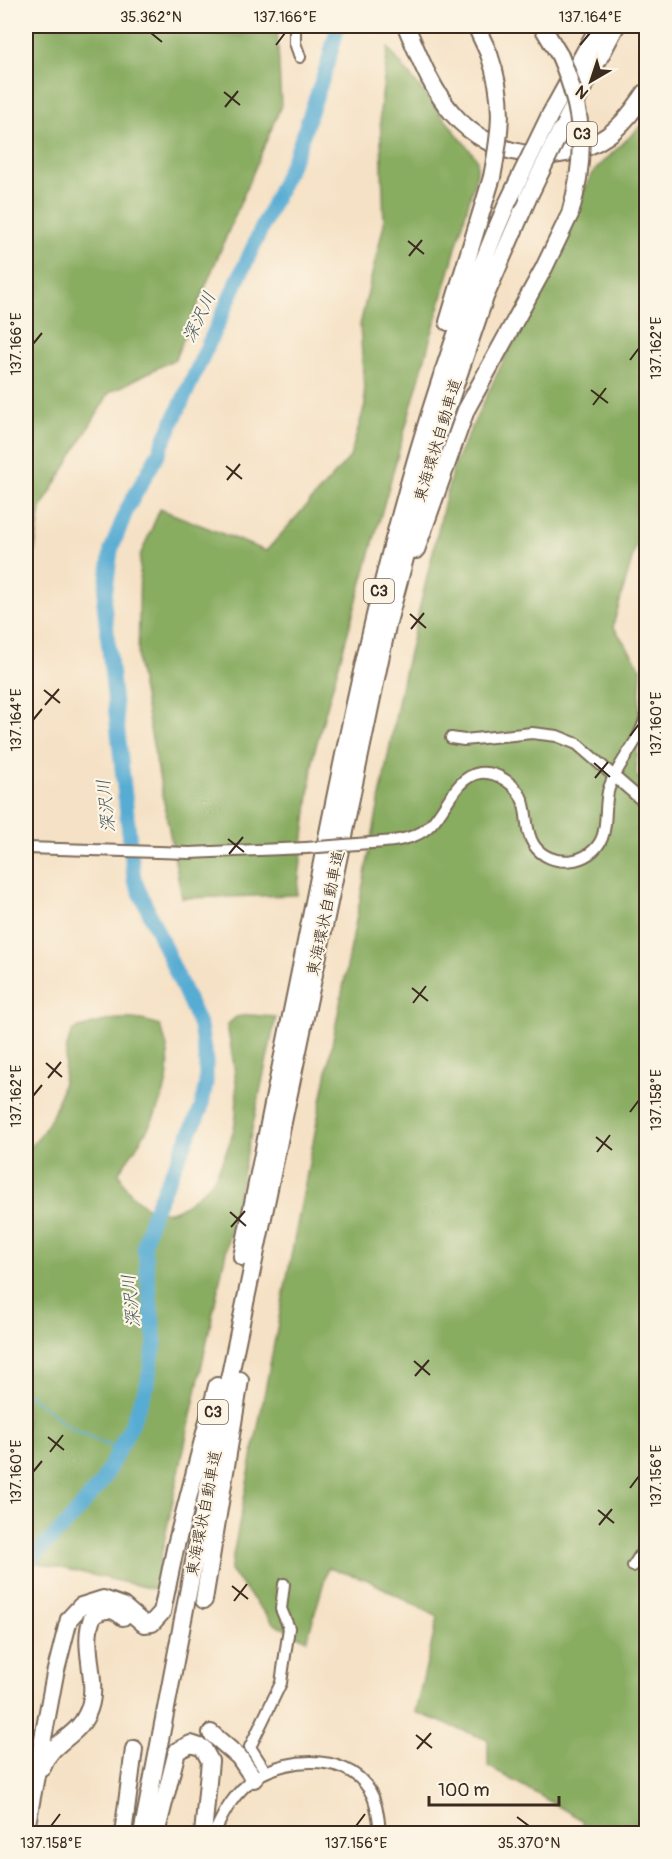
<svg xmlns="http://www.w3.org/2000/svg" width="672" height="1859" viewBox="0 0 672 1859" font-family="Pangolin,'Klee One',sans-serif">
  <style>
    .forest { fill: #88ac61; stroke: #626b40; stroke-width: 1.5 }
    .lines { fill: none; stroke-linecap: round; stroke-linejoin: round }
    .stream { stroke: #57acd3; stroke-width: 2 }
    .river { stroke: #57acd3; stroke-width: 15 }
    .minor-casing { stroke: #7c6a58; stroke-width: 14 }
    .highway-casing { stroke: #7c6a58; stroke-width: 20 }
    .minor { stroke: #fff; stroke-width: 10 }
    .highway { stroke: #fff; stroke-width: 16 }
    .minor-bridge-casing { stroke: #7c6a58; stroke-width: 14; stroke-linecap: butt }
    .highway-bridge-casing { stroke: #7c6a58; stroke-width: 20; stroke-linecap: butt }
    .minor-bridge { stroke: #fff; stroke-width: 10 }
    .highway-bridge { stroke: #fff; stroke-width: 16 }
    .ticks { fill: none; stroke: #3b2a1e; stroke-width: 2 }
    .labels { text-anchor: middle; stroke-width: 4.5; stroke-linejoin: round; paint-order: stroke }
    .shield { fill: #fcf5e5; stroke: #75675a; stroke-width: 1.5 }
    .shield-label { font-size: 15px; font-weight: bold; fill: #3b2a1e }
    .street-label { font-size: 16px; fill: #3b2a1e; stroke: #fcf5e5 }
    .water-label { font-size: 18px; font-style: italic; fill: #45585d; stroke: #fcf5e5 }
    .neatline { fill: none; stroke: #3b2a1e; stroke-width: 2 }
    .ticks-label { font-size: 15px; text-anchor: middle; fill: #3b2a1e }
  </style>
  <rect width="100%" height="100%" fill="#fcf5e5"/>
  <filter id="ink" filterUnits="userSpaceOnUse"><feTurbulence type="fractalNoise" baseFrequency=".0167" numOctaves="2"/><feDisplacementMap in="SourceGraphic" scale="12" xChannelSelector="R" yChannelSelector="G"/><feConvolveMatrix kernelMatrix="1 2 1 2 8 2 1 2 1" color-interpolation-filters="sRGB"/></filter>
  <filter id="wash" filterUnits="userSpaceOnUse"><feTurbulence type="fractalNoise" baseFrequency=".008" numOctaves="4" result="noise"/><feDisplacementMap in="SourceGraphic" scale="24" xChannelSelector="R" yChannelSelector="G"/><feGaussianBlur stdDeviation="1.35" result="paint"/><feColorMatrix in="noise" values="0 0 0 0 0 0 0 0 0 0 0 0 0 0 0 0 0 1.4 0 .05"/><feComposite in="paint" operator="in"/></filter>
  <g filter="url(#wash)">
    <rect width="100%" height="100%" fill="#f5e1c5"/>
    <!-- forest -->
    <path class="forest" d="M 26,26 L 192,26 L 202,33 L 241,35 L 257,26 L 277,26 L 281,106 L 175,359 L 109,393 L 41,508 L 31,573 L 26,591 Z
      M 388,48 L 477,159 L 477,173 L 314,753 L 297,895 L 182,898 L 138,665 L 140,556 L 160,509 L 266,551 L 350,457 L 365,405 L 360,325 L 384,224 L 380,111 Z
      M 646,121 L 646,524 L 641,527 L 613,626 L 641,668 L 636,774 L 646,788 L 646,1833 L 582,1833 L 582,1820 L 488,1766 L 488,1740 L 415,1712 L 438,1617 L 366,1579 L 328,1568 L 307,1640 L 273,1623 L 230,1571 L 403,678 L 453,467 L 592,173 Z
      M 249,1015 L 276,1017 L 154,1589 L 26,1560 L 26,1150 C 48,1130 57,1111 63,1081 C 66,1062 64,1047 73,1030 C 104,1020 128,1013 159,1025 C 187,1078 148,1131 119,1172 C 125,1192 145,1214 169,1212 C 181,1211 202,1192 210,1184 C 217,1176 231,1141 234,1129 C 241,1094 233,1061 227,1025 L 236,1017 Z"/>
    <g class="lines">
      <!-- stream -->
      <path class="stream" d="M 26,1392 L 69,1427 L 118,1450"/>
      <!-- river -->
      <path class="river" d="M 26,1564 L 70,1520 L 102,1482 L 129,1430 L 147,1385 L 155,1343 L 144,1245 L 152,1215 L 201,1109 L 206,1083 L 206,1062 L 200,1026 L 134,879 L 104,603 L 111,550 L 127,509 L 158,454 L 298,149 L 327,66 L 338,26"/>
    </g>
  </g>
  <g filter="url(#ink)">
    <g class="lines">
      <!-- minor casing -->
      <g class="minor-casing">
        <path id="minor" d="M 295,26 L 295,43 L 300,57
          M 451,738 L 464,740 L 532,733 L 557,736 L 577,744 L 646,804
          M 357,844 C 378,842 401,843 420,833 C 445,819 452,777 480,773 C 497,771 517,785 523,801 C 528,815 525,832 534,845 C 550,869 591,865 602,838 C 608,822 604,804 609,788 C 618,762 640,742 646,716
          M 26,848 L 190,853 L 306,848
          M 633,1566 L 646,1546
          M 266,1772 L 250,1747 L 281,1683 L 289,1628 L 281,1609 L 284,1584
          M 214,1834 C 224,1811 235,1792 255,1778 C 290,1755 354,1753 373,1797 C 378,1809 379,1821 380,1834"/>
      </g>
      <!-- highway casing -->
      <g class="highway-casing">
        <path id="highway" d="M 406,26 C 419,56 431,89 453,114 C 491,158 559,169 607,136 C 623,125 635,108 646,92
          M 476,26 L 489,54
          M 542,26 L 560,56
          M 550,115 L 599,26
          M 561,130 L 616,26
          M 448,322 L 492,177
          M 416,550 L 466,410 L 544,268 L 570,214
          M 242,1257 C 262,1157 283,1057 303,957 C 355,699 401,448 507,204
          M 204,1600 L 240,1380
          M 211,1733 L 239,1757 L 254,1779
          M 42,1767 C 51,1742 77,1737 87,1714 C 102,1684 79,1646 93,1616 C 104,1608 113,1608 123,1617
          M 26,1829 L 55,1674 L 69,1619 L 81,1606 L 103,1599 L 123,1606 L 144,1624 L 152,1623 L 162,1612 L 175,1549 L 217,1386
          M 123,1834 L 134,1749
          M 142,1834 L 227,1389 L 387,626 L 436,441 L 485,297 L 528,198
          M 156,1834 L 177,1751 L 191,1744 L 203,1748 L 210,1761 L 203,1834"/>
      </g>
      <!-- minor -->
      <use href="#minor" class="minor"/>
      <!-- highway -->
      <use href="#highway" class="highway"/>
      <!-- minor-bridge casing -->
      <g class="minor-bridge-casing">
        <path id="minor-bridge" d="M 306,848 L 357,844"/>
      </g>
      <!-- highway-bridge casing -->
      <g class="highway-bridge-casing">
        <path id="highway-bridge" d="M 489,54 C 505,99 501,131 492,177
          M 560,56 C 584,113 587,155 570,214
          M 528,198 L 561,130
          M 507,204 L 550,115"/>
      </g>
      <!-- minor-bridge -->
      <use href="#minor-bridge" class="minor-bridge"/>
      <!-- highway-bridge -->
      <use href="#highway-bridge" class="highway-bridge"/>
    </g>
  </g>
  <!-- ticks -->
  <path class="ticks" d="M 151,33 L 162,42M 276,45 L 285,33M 580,45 L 590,33M 224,92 L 240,105M 225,107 L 238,91M 408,241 L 424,254M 409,256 L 422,240M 33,344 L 42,333M 630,360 L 639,348M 591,390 L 608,403M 593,405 L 606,388M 226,466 L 242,479M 227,480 L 240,464M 410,614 L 426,628M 411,629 L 424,613M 44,690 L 60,703M 45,705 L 59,689M 33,720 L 42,709M 630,736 L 639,724M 594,763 L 610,777M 595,778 L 608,762M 228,839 L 244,852M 229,854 L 243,837M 412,988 L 428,1001M 413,1003 L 426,986M 46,1063 L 62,1077M 48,1078 L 61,1062M 33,1096 L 42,1085M 630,1112 L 639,1100M 596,1137 L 612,1150M 597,1152 L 610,1135M 230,1212 L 246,1226M 231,1227 L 245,1211M 414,1361 L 430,1375M 415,1376 L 429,1360M 48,1437 L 64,1450M 50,1452 L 63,1435M 33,1472 L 42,1461M 630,1488 L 639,1476M 598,1510 L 614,1523M 599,1525 L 612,1509M 232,1586 L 248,1599M 234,1601 L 247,1584M 416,1735 L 432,1748M 417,1749 L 431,1733M 517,1817 L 529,1826M 51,1826 L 60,1814M 356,1826 L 365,1814"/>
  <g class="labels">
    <!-- shield labels -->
    <g class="shield">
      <rect x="567" y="122" width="30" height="24" rx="4.5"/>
      <rect x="364" y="579" width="30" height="24" rx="4.5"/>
      <rect x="198" y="1400" width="30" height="24" rx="4.5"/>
    </g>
    <g class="shield-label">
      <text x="582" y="139">C3</text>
      <text x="379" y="596">C3</text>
      <text x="213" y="1417">C3</text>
    </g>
    <!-- street labels -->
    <g class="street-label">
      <text transform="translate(437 440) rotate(-73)" y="6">東海環状自動車道</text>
      <text transform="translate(325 913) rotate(-78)" y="6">東海環状自動車道</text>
      <text transform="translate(203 1513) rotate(-79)" y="6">東海環状自動車道</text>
    </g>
    <!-- water labels -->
    <g class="water-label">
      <text transform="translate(199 317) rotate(-65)" y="6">深沢川</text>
      <text transform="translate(106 806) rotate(-96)" y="6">深沢川</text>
      <text transform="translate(131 1301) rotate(-96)" y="6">深沢川</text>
    </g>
  </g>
  <!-- margin -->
  <rect width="672" height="1859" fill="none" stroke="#fcf5e5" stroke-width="66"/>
  <!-- north arrow -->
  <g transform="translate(591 81) rotate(219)" stroke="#fcf5e5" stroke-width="4.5" paint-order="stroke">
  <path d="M0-4.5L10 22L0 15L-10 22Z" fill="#3b2a1e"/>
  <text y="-9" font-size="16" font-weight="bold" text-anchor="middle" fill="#3b2a1e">N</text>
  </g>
  <!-- scale -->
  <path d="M429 1796v9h130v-9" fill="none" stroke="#3b2a1e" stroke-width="3"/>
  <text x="438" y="1796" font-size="18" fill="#3b2a1e" stroke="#fcf5e5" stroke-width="4.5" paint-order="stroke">100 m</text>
  <rect x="33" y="33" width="606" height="1793" class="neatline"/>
  <g class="ticks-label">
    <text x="151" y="22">35.362°N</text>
    <text x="285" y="22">137.166°E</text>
    <text x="590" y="22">137.164°E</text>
    <text transform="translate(16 344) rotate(-90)" y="5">137.166°E</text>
    <text transform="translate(656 348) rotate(-90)" y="5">137.162°E</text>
    <text transform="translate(16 720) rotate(-90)" y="5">137.164°E</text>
    <text transform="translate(656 724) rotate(-90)" y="5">137.160°E</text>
    <text transform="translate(16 1096) rotate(-90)" y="5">137.162°E</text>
    <text transform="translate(656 1100) rotate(-90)" y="5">137.158°E</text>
    <text transform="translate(16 1472) rotate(-90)" y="5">137.160°E</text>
    <text transform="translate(656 1476) rotate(-90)" y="5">137.156°E</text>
    <text x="51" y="1848">137.158°E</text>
    <text x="356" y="1848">137.156°E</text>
    <text x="529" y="1848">35.370°N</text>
  </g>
</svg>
